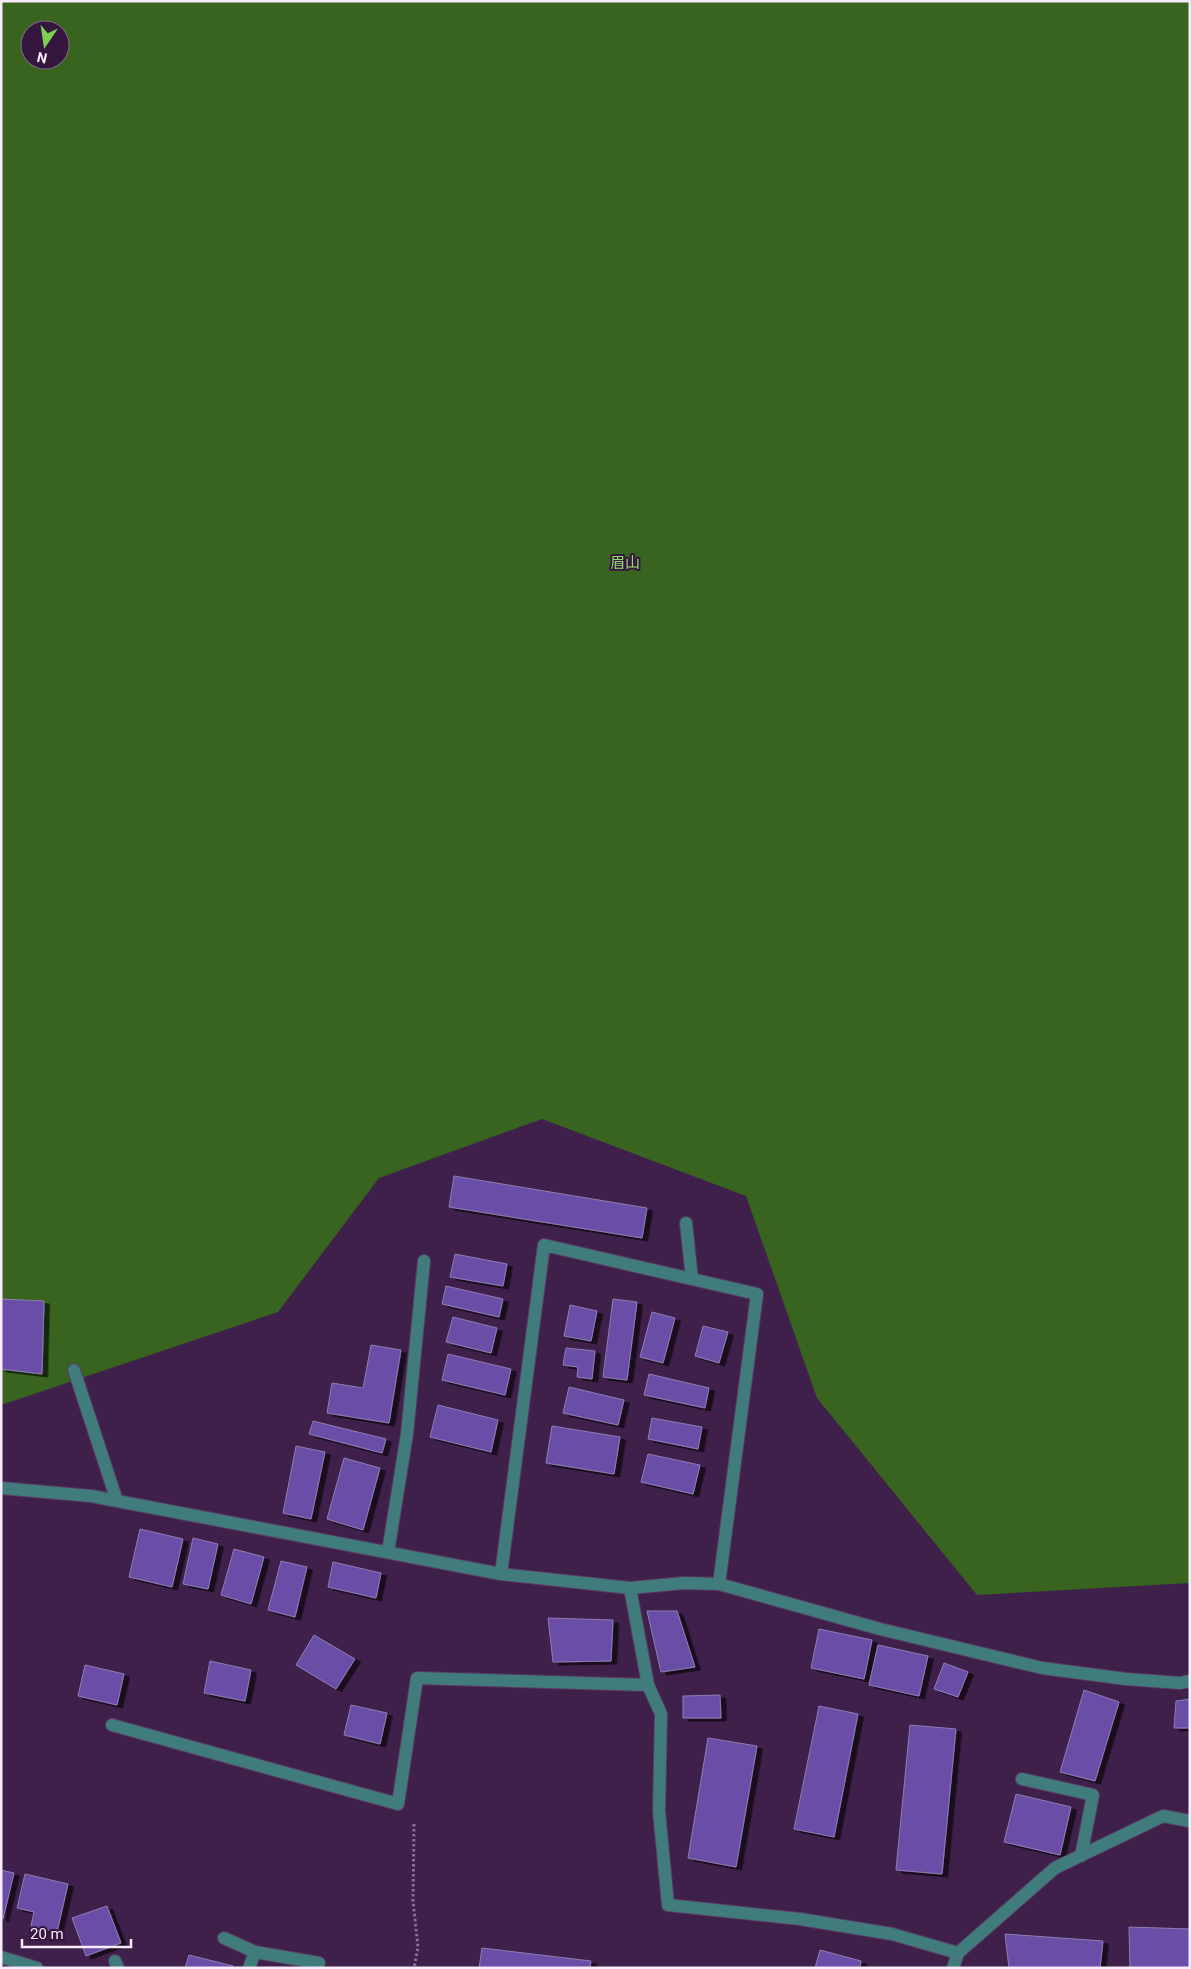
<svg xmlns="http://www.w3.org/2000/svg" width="1191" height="1969" viewBox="0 0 1191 1969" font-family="Roboto,'Noto Sans JP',sans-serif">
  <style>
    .forest { fill: #38641f; fill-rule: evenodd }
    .building { fill: #6a4ea6; stroke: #8c7eb4; filter: url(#shadow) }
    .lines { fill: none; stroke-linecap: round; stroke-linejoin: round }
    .service-casing { stroke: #593c63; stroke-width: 14 }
    .minor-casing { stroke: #593c63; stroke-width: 14 }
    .path { stroke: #8a7292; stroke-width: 3; stroke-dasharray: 2.5 2.5; stroke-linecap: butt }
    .service { stroke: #407c7c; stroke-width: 12 }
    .minor { stroke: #407c7c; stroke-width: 12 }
    .labels { text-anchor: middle; stroke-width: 4; stroke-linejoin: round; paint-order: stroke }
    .park-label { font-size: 15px; fill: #93df6c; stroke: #34163f }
  </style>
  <defs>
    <filter id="shadow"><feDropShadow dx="5.5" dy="3" stdDeviation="0" flood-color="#0009"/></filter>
  </defs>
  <rect width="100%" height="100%" fill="#3f204a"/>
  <!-- forest -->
  <path class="forest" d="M 1,1 L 1190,1 L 1190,1583 L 977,1595 L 817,1398 L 746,1196 L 542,1119 L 379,1178 L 278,1312 L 1,1405 ZM 30,30 L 60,30 L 60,60 L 30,60 Z"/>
  <!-- building -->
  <path class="building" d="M 454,1176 L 647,1208 L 642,1238 L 449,1207 Z
    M 455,1254 L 507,1264 L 503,1286 L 450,1277 Z
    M 446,1286 L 503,1299 L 499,1317 L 442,1304 Z
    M 1,1299 L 44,1301 L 42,1374 L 1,1369 Z
    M 613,1299 L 637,1302 L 627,1380 L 603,1377 Z
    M 570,1305 L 597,1311 L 591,1341 L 564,1336 Z
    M 652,1312 L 675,1318 L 663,1363 L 640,1357 Z
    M 453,1317 L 497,1328 L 491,1353 L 446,1342 Z
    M 703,1326 L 728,1332 L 719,1363 L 695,1356 Z
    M 371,1345 L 401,1350 L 389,1423 L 327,1413 L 332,1383 L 363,1388 Z
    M 566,1348 L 595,1351 L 592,1379 L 577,1377 L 578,1367 L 563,1365 Z
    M 448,1354 L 511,1369 L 505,1395 L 442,1380 Z
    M 649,1374 L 709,1388 L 705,1408 L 644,1395 Z
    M 569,1387 L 624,1400 L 618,1425 L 563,1413 Z
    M 438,1405 L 498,1420 L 491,1452 L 430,1437 Z
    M 652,1418 L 702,1427 L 698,1449 L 648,1439 Z
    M 313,1421 L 386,1439 L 382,1453 L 309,1434 Z
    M 552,1426 L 620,1437 L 614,1474 L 546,1463 Z
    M 296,1446 L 325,1452 L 311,1519 L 283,1513 Z
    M 648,1454 L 700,1465 L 693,1494 L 641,1482 Z
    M 344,1458 L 380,1468 L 363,1530 L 327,1519 Z
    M 140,1529 L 183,1539 L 172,1587 L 129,1577 Z
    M 193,1538 L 218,1544 L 208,1589 L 183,1584 Z
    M 234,1549 L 264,1557 L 251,1604 L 221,1595 Z
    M 281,1561 L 307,1567 L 295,1617 L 268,1610 Z
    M 333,1562 L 381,1573 L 376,1598 L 328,1587 Z
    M 647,1611 L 677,1611 L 695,1667 L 661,1672 Z
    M 548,1618 L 613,1620 L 611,1661 L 553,1662 Z
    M 819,1629 L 872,1640 L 864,1679 L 811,1668 Z
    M 314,1635 L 355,1659 L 336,1689 L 296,1665 Z
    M 878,1645 L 928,1656 L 919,1696 L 869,1685 Z
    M 210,1661 L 251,1670 L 245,1701 L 204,1693 Z
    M 944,1663 L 968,1672 L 958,1697 L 934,1689 Z
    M 85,1665 L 124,1674 L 117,1705 L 78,1696 Z
    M 1084,1690 L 1119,1702 L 1095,1781 L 1060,1772 Z
    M 720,1695 L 721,1718 L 683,1718 L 683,1696 Z
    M 1190,1699 L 1190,1728 L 1174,1728 L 1176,1701 Z
    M 351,1705 L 387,1713 L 380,1744 L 344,1735 Z
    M 819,1706 L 858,1714 L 834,1837 L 794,1829 Z
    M 910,1725 L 956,1729 L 942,1874 L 896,1870 Z
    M 708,1738 L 757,1746 L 736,1867 L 688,1858 Z
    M 1016,1794 L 1071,1807 L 1060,1855 L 1004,1842 Z
    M 1,1870 L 14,1873 L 3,1919 L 1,1918 Z
    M 25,1874 L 68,1884 L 57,1932 L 31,1926 L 34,1912 L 17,1908 Z
    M 107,1906 L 121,1943 L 86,1956 L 72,1918 Z
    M 1129,1927 L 1190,1929 L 1190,1968 L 1130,1968 Z
    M 1005,1934 L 1103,1941 L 1100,1968 L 1009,1968 Z
    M 482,1948 L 591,1961 L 590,1968 L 479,1968 Z
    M 820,1950 L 861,1961 L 860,1968 L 815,1968 Z
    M 189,1955 L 233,1966 L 233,1968 L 185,1968 Z"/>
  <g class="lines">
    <!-- service casing -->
    <g class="service-casing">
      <path id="service" d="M 686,1223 L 692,1279
        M 74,1370 L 117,1501
        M 648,1685 L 661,1714 L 659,1811 L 668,1905 L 800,1919 L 892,1934 L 958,1953
        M 1022,1779 L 1093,1795 L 1081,1856"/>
    </g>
    <!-- minor casing -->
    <g class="minor-casing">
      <path id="minor" d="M 1,1488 L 91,1496 L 501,1574
        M 388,1552 L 407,1434 L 424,1261
        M 630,1588 L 684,1583 L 719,1584 L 880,1629 L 1042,1668 L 1126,1679 L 1180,1683 L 1190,1681
        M 112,1725 L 398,1804 L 417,1678 L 648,1685 L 630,1588 L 501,1574 L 544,1245 L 757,1294 L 719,1584
        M 224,1938 L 255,1952 L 319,1963
        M 1,1957 L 37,1968
        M 115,1961 L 118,1968
        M 249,1968 L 255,1952
        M 953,1968 L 958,1953 L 1055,1868 L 1163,1816 L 1190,1821"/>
    </g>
    <!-- path -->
    <path class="path" d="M 414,1824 L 413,1901 L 418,1947 L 414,1968"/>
    <!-- service -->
    <use href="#service" class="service"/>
    <!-- minor -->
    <use href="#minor" class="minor"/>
  </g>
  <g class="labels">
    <!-- park labels -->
    <g class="park-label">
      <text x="625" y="568">眉山</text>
    </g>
  </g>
  <!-- border -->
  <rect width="1191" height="1969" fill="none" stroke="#f7ebfc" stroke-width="5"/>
  <!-- north arrow -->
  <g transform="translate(45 45) rotate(193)"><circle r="24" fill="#34163f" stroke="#826b8b"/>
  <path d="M0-4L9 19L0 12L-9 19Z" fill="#7fd052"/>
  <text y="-8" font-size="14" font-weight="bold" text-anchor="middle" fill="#f7ebfc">N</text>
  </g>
  <!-- scale -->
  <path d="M22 1939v8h109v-8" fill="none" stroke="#f7ebfc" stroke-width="2.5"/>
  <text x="30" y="1939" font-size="15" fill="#f7ebfc" stroke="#34163f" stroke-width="4" paint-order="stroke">20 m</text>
</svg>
